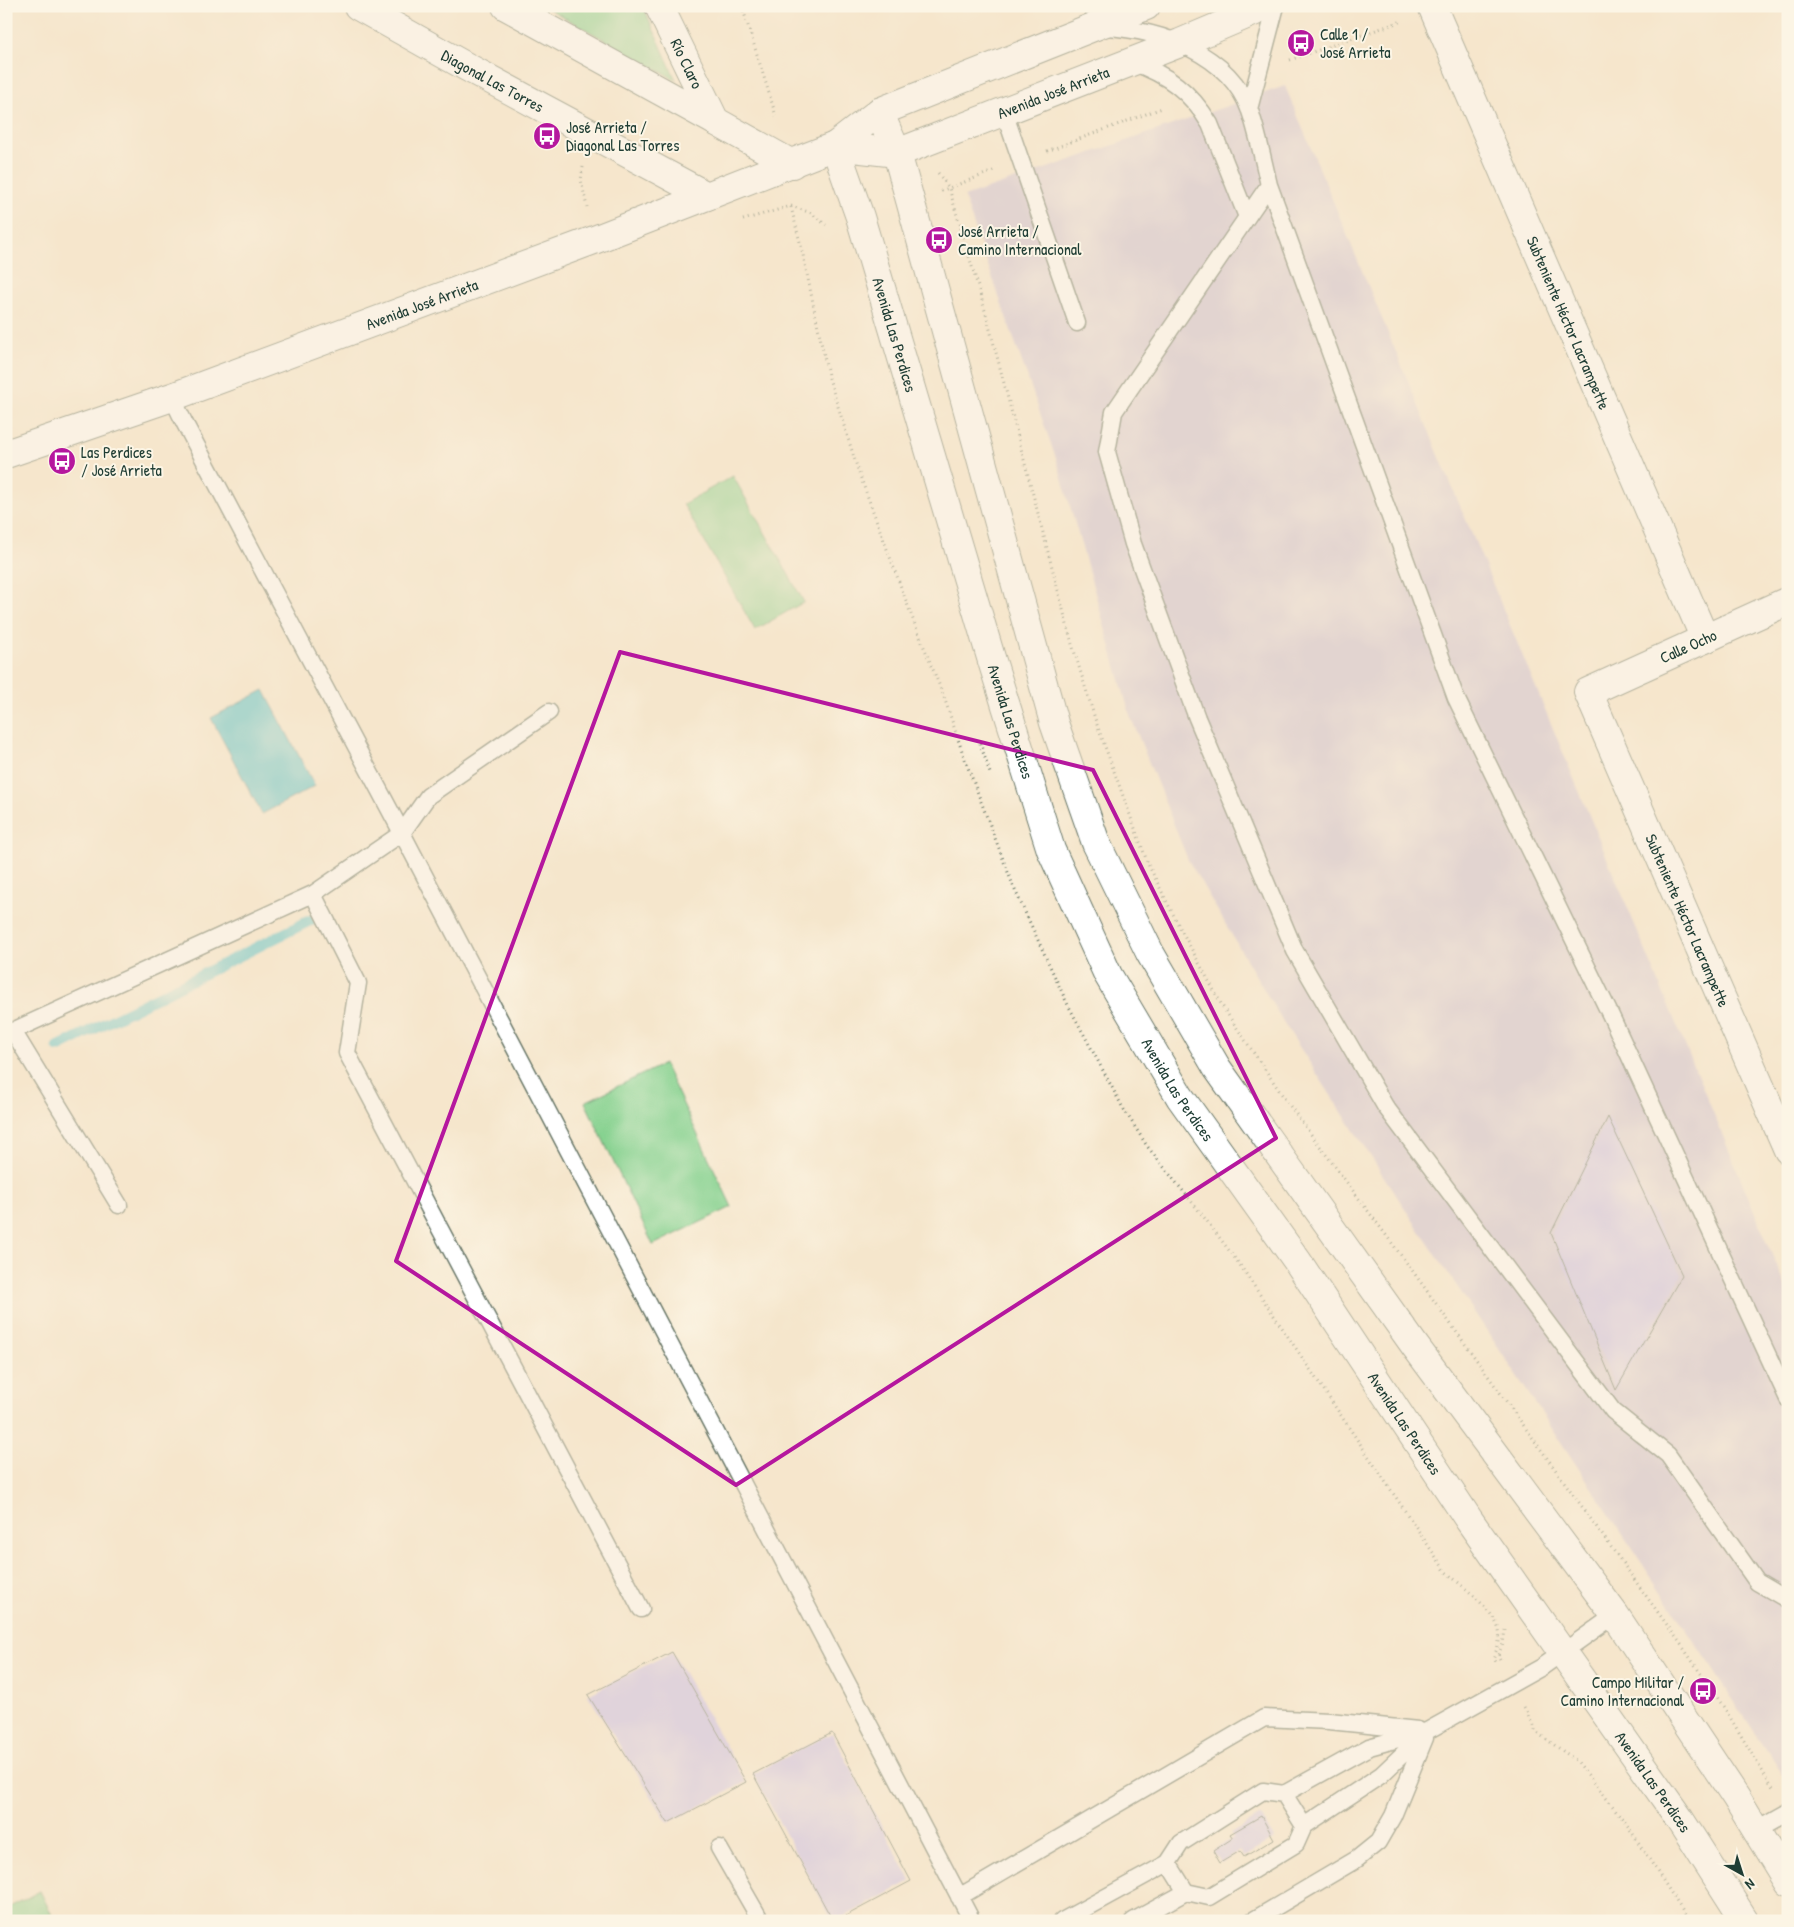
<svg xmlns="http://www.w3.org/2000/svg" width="1794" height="1927" viewBox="0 0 1794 1927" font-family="'Patrick Hand',sans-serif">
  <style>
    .industrial { fill: #cbbfd5 }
    .green { fill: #85d18f; stroke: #528762 }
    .water { fill: #55c3cc; stroke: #3a8080 }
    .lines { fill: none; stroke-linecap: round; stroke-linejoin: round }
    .stream { stroke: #55c3cc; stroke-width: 11 }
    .building { fill: #c6bced }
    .service-casing { stroke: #6a7869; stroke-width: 19 }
    .minor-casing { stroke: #6a7869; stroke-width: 30 }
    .tertiary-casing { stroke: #6a7869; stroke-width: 30 }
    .secondary-casing { stroke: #6a7869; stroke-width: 30 }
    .primary-casing { stroke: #6a7869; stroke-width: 30 }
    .path { stroke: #6a7869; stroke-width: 3; stroke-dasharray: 1 4; stroke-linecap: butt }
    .service { stroke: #fff; stroke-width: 16 }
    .minor { stroke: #fff; stroke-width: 28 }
    .tertiary { stroke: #fff; stroke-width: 28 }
    .secondary { stroke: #fff; stroke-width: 28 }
    .primary { stroke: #fff; stroke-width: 28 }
    .marked { fill: none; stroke: #b5179e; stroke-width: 4; stroke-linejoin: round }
    .labels { text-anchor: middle; stroke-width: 4; stroke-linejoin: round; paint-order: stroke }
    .poi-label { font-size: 16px; fill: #1f3d34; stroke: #fcf5e5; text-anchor: start }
    .street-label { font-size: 16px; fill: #1f3d34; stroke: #fcf5e5 }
  </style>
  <rect width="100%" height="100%" fill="#fcf5e5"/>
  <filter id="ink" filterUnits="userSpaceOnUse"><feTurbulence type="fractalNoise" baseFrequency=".02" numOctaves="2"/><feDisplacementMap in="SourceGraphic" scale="10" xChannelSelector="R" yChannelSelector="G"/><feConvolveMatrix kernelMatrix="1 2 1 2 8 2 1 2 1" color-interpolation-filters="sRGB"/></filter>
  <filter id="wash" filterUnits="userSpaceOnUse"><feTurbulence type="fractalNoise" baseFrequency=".0096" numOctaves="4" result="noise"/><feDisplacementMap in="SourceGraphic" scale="20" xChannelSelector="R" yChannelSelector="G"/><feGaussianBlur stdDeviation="1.12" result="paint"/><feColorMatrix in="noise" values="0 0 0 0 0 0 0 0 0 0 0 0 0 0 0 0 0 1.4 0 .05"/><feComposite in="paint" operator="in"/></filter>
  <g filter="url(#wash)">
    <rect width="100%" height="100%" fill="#f5e6cc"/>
    <!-- industrial -->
    <path class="industrial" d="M 1285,86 L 1788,1292 L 1788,1782 L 1388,1183 L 1280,1017 L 1188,860 L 1130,715 L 1058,464 L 964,197 Z"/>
    <!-- green -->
    <path class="green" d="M 544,6 L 643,6 L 676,80 Z
      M 733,476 L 804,602 L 755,630 L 683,504 Z
      M 664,1064 L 732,1207 L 653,1245 L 585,1102 Z
      M 40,1891 L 55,1921 L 6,1921 L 6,1909 Z"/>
    <!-- water -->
    <path class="water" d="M 264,690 L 315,786 L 262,814 L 211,718 Z"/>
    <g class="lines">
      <!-- stream -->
      <path class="stream" d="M 58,1047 L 311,920"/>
    </g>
    <g id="blocks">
      <!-- building -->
      <path class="building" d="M 1608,1117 L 1682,1275 L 1616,1390 L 1551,1233 Z
        M 672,1652 L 746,1782 L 668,1823 L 588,1695 Z
        M 832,1733 L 911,1881 L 836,1921 L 833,1921 L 753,1774 Z
        M 1261,1816 L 1274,1839 L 1244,1857 L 1240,1851 L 1220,1863 L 1213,1851 L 1233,1838 L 1230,1834 Z"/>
    </g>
  </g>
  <g filter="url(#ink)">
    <use href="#blocks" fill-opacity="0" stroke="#6a7869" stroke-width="1"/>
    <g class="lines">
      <!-- service casing -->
      <g class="service-casing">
        <path id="service" d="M 1105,27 C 1160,30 1229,53 1250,111 C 1258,134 1263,160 1269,185 L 1456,698 L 1611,1016 L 1788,1399
          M 1132,62 C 1168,75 1190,91 1210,124 L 1247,217
          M 1249,109 L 1276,6
          M 1004,112 L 1077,323
          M 1269,185 L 1114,412 L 1107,452 L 1133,544 L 1197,718 L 1295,951 L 1385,1106 L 1613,1411 L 1668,1455 L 1757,1582 L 1788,1600
          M 549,712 L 428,796 L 402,833 L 972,1921
          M 313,894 L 358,983 L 347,1053 L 641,1609
          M 13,1031 L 119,1205
          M 6,1034 L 313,894 L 402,833 L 184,422 L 172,397
          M 1284,1794 L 1304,1826
          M 1756,1830 L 1788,1812
          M 719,1848 L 761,1921
          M 1168,1863 L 1186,1892
          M 959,1897 L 1264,1718 L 1329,1721 L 1418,1730
          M 1062,1921 L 1168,1863 L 1181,1843 L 1263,1791 L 1284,1794 L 1369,1747 L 1427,1731 L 1542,1667 L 1615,1615
          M 1133,1921 L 1186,1892 L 1209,1897 L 1296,1844 L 1304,1826 L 1381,1775 L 1426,1732
          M 1252,1921 L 1357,1859 L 1378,1842 L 1393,1816 L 1425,1738"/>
      </g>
      <!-- minor casing -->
      <g class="minor-casing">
        <g id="minor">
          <path id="s1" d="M 1432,6 L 1705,639"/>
          <path id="s2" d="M 1788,601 L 1588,692 L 1788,1150"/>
        </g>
      </g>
      <!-- tertiary casing -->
      <g class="tertiary-casing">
        <g id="tertiary">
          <path id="s3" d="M 6,454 L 172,397 L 594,240 L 707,196"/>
        </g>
      </g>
      <!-- secondary casing -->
      <g class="secondary-casing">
        <g id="secondary">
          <path d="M 506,6 L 715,121"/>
          <path d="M 879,112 L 1146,6"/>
          <path id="s4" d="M 835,146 L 897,153 L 1180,43 L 1267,6"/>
        </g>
      </g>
      <!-- primary casing -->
      <g class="primary-casing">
        <g id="primary">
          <path id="s5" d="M 358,6 L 467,67 L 707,196 L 835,146 L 879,112 L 897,153 L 1054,723 L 1096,843 L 1150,953 L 1217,1068 L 1415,1346 L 1615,1615 L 1736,1797 L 1788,1882"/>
          <path id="s6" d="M 659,6 L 715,121 L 792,164"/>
          <path id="s7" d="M 835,146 L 860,217 L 992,661 L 1051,850 L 1108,975 L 1180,1097 L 1298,1262 L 1469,1520 L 1679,1818 L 1745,1921"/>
        </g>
      </g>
      <!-- path -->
      <path class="path" d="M 742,6 L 776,116
        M 1290,60 L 1402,21
        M 1047,151 L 1162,108
        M 583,167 L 581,180 L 587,207
        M 938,173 L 949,188 L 986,314 L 1072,644 L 1096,722 L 1148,864 L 1179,926 L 1224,1009 L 1287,1102 L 1409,1266 L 1680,1643 L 1725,1709 L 1773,1789
        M 941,191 L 996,170
        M 791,207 L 802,250 L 828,375 L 859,473 L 912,617 L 944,697 L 964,757 L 1014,888 L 1066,1001 L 1123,1108 L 1147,1146 L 1207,1221 L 1240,1265 L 1446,1572 C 1462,1586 1495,1610 1499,1631 C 1501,1640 1497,1650 1493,1658 L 1495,1661
        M 743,220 L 791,206 L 811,213 L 826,225
        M 980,743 L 990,773
        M 1500,1659 L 1498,1655 L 1503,1644 L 1505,1630
        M 1524,1707 L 1536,1732 L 1577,1761 L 1626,1823 L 1689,1921"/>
      <!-- service -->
      <use href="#service" class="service"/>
      <!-- minor -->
      <use href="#minor" class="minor"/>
      <!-- tertiary -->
      <use href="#tertiary" class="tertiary"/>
      <!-- secondary -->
      <use href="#secondary" class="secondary"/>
      <!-- primary -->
      <use href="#primary" class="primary"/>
    </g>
  </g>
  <!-- marked area -->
  <path d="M0 0H1794V1927H0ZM 620,652 L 1093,770 L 1276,1138 L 736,1485 L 396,1261 Z" fill="#f5e6cc" fill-opacity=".55" fill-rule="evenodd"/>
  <path class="marked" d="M 620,652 L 1093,770 L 1276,1138 L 736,1485 L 396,1261 Z"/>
  <!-- icons -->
  <defs>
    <g id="bus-disc" transform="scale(1.4375)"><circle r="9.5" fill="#b5179e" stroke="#fcf5e5"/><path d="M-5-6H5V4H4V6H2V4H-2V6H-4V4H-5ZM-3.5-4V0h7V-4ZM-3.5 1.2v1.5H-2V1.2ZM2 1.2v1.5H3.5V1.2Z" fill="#fff"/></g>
  </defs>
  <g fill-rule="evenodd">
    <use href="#bus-disc" x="1301" y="43"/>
    <use href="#bus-disc" x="547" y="136"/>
    <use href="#bus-disc" x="939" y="240"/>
    <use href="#bus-disc" x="62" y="461"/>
    <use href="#bus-disc" x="1703" y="1691"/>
  </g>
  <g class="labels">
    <!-- poi labels -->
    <g class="poi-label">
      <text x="1320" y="40">Calle 1 /<tspan x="1320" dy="18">José Arrieta</tspan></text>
      <text x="566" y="133">José Arrieta /<tspan x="566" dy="18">Diagonal Las Torres</tspan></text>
      <text x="958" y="237">José Arrieta /<tspan x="958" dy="18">Camino Internacional</tspan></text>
      <text x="81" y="458">Las Perdices<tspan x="81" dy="18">/ José Arrieta</tspan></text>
      <text x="1684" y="1688" text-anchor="end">Campo Militar /<tspan x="1684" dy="18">Camino Internacional</tspan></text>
    </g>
    <!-- street labels -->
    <g class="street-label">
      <text dy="6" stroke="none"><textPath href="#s6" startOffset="64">Río Claro</textPath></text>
      <text dy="6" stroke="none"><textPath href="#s5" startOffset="154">Diagonal Las Torres</textPath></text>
      <text dy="6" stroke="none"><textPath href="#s4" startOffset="230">Avenida José Arrieta</textPath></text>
      <text dy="6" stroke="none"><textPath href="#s3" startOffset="442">Avenida José Arrieta</textPath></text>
      <text dy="6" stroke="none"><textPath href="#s1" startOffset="345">Subteniente Héctor Lacrampette</textPath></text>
      <text dy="6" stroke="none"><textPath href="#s7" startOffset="198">Avenida Las Perdices</textPath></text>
      <text transform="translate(1688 646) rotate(-24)" y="6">Calle Ocho</text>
      <text dy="6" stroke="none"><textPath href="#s7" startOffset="602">Avenida Las Perdices</textPath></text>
      <text dy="6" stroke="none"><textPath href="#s2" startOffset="469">Subteniente Héctor Lacrampette</textPath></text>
      <text dy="6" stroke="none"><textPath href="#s7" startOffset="1008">Avenida Las Perdices</textPath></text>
      <text dy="6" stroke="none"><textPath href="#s7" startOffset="1412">Avenida Las Perdices</textPath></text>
      <text dy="6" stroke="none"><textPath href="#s7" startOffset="1848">Avenida Las Perdices</textPath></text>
    </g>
  </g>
  <!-- margin -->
  <rect width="1794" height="1927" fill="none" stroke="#fcf5e5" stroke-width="25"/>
  <!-- north arrow -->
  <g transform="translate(1742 1874) rotate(141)" stroke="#fcf5e5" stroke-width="4" paint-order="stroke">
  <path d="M0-4L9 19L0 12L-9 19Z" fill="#1f3d34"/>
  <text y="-8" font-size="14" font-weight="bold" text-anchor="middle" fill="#1f3d34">N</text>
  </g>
</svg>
